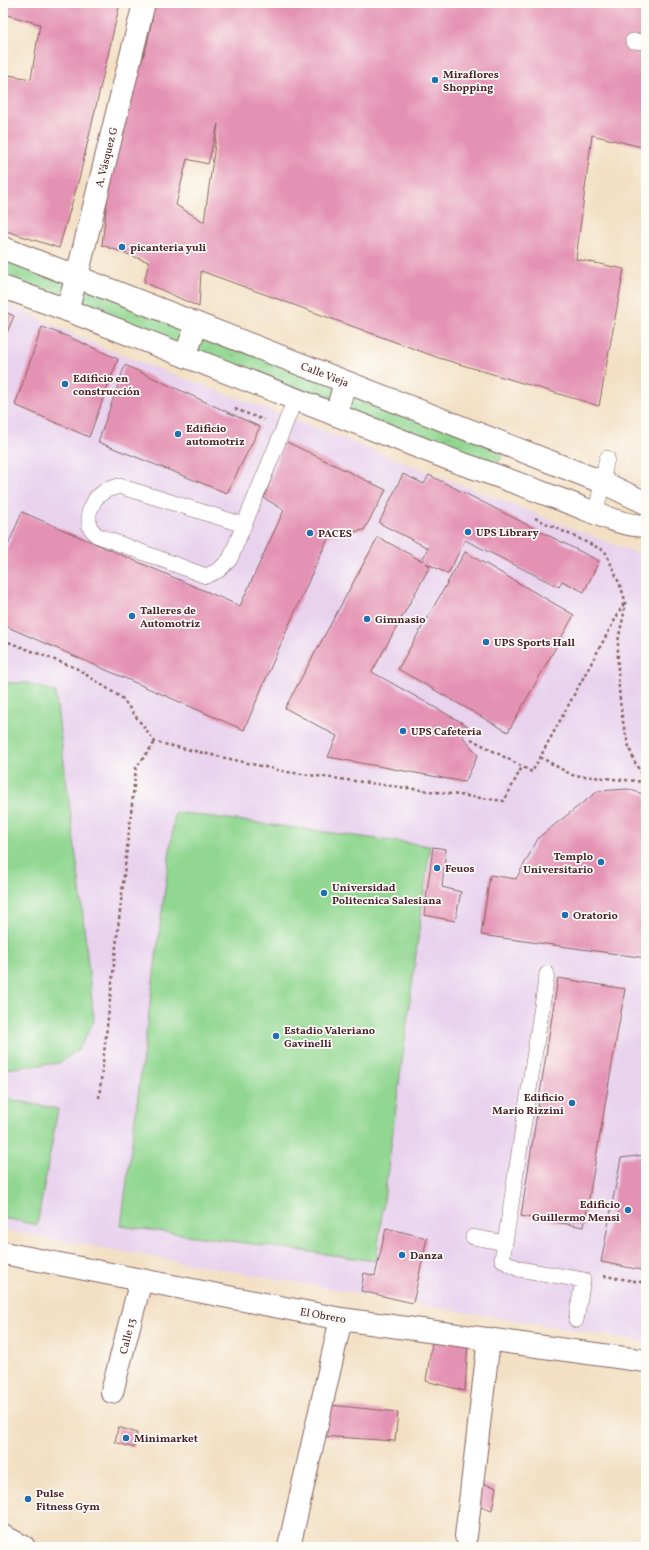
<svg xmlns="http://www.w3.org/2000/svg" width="649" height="1550" viewBox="0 0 649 1550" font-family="Vollkorn,serif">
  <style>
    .built { fill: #e8d2ee }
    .grass { fill: url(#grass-tufts); stroke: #6e7b5e }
    .green { fill: #91d791; stroke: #6e7b5e }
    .building { fill: #e492b3; fill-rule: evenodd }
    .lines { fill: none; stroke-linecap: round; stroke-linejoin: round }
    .service-casing { stroke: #856361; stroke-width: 16 }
    .minor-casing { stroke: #856361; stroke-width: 24 }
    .secondary-casing { stroke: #856361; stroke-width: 24 }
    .path { stroke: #856361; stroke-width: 2.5; stroke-dasharray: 3 3; stroke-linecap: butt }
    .service { stroke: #fff; stroke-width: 15 }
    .minor { stroke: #fff; stroke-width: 22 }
    .secondary { stroke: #fff; stroke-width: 22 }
    .poi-dot { fill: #1f6fb2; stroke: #fdfcf7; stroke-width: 1.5 }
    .labels { text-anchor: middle; stroke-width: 3.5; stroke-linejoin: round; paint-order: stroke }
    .poi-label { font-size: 11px; font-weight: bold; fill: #4a1f2b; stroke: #fdfcf7; text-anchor: start }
    .street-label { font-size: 11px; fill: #4a1f2b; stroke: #fdfcf7 }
  </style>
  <defs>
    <pattern id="grass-tufts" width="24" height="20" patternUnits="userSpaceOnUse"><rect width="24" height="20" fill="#91d791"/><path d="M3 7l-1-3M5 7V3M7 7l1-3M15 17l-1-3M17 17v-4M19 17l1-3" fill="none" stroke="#7fb87d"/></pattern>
  </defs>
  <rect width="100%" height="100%" fill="#fdfcf7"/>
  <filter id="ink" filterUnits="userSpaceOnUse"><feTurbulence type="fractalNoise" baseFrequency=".025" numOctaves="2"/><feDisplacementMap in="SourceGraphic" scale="8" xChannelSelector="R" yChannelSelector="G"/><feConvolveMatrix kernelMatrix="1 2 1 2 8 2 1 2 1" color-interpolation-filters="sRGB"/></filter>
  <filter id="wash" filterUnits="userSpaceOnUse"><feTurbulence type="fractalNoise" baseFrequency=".012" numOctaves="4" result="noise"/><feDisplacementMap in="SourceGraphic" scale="16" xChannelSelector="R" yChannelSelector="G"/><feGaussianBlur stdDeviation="0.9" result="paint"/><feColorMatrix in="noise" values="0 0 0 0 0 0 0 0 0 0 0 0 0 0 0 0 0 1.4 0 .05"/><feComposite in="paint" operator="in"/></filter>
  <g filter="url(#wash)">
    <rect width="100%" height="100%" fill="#f3e0c4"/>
    <!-- built -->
    <path class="built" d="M 3,302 L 108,350 L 293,419 L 646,557 L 646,1342 L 426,1306 L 3,1230 Z"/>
    <!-- grass -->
    <path class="grass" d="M 3,248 L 502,449 L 502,456 L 500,461 L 493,464 L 3,287 Z"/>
    <!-- green -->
    <path class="green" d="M 3,683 L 27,683 L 55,692 L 79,880 L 94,1021 L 79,1049 L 59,1063 L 3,1069 Z
      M 175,812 L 430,846 L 376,1261 L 121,1226 Z
      M 3,1098 L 58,1109 L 37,1225 L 3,1218 Z"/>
    <g id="blocks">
      <!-- building -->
      <path class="building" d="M 3,3 L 120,3 L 80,175 L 59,248 L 3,230 L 3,74 L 31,79 L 40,24 L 3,14 Z
        M 155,3 L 646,3 L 646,148 L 592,135 L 576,259 L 624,269 L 599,406 L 439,358 L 201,271 L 199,307 L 144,282 L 149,262 L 102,245 L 109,183 L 132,89 L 147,45 ZM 218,124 L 204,222 L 176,205 L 187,159 L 208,164 Z
        M 3,311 L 14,316 L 3,342 Z
        M 42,327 L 69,337 L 118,359 L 89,437 L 15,405 Z
        M 125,365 L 260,427 L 227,493 L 98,442 Z
        M 285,441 L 386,490 L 364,530 L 329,536 L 288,627 L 244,730 L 3,625 L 3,557 L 22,512 L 240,606 L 284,510 L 264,498 Z
        M 403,474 L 424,484 L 429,475 L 599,561 L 584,592 L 562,581 L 559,587 L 465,540 L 448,574 L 426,563 L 430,566 L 372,672 L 468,726 L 463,737 L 478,755 L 465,782 L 328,757 L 337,736 L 285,708 L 378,537 L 422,561 L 428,548 L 379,523 Z
        M 465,552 L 574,615 L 508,732 L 398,669 Z
        M 628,789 L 646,795 L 646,958 L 481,935 L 490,875 L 516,879 L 539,837 L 598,791 Z
        M 433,847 L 446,849 L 442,887 L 461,892 L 455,921 L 424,915 Z
        M 558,978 L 625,989 L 584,1227 L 521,1216 Z
        M 645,1155 L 646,1156 L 646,1271 L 601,1262 L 621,1158 Z
        M 386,1228 L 427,1238 L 413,1303 L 361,1291 L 364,1273 L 375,1276 Z
        M 433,1336 L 468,1341 L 465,1391 L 426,1381 Z
        M 321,1404 L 398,1412 L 395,1441 L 321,1436 Z
        M 118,1427 L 137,1433 L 134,1448 L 115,1442 Z
        M 475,1482 L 496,1487 L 492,1510 L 472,1503 Z"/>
    </g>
  </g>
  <g filter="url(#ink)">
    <use href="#blocks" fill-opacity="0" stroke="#856361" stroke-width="1"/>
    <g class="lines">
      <!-- service casing -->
      <g class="service-casing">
        <path id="service" d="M 633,41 L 646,42
          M 596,513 L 607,458
          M 244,525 L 119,486 L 106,490 L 96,498 L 89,512 L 89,526 L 96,535 L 206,576 L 219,570 L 230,559 L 280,437 L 295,399
          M 473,1237 L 505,1243 L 547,974
          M 505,1243 L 502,1259 L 509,1264 L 519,1269 L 583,1280 L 576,1320"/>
      </g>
      <!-- minor casing -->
      <g class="minor-casing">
        <path id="minor" d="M 67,310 L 77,276 L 144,3
          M 185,356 L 197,324
          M 336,415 L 345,382
          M 3,1253 L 341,1319 L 646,1361
          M 112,1392 L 141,1280
          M 466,1536 L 489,1339
          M 289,1547 L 341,1319"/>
      </g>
      <!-- secondary casing -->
      <g class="secondary-casing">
        <path id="secondary" d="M 3,248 L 602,482 L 646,503
          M 3,287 L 67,310 L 457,462 C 494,474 530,488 567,502 C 592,511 619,526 646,526
          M 3,1536 L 24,1547"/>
      </g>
      <!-- path -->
      <path class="path" d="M 235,409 L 264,420
        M 535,518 L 605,551 C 609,560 625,594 625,602 C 625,616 619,630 618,644 C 617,681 620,751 646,779
        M 3,640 L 76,668 L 122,698 L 155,742 L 287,772 L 504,801 L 522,767
        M 471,739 L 532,772 L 624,603
        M 540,757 L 572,775 L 646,782
        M 99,1098 L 136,768 L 155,742
        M 604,1277 L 605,1276 L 646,1283"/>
      <!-- service -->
      <use href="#service" class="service"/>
      <!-- minor -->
      <use href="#minor" class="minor"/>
      <!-- secondary -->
      <use href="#secondary" class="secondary"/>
    </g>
  </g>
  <!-- markers -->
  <g class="poi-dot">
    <circle cx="435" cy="80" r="4"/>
    <circle cx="122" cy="247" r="4"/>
    <circle cx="65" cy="384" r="4"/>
    <circle cx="178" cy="434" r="4"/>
    <circle cx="468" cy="532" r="4"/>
    <circle cx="310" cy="533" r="4"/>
    <circle cx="132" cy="616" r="4"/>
    <circle cx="367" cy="619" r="4"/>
    <circle cx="486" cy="642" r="4"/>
    <circle cx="403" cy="731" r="4"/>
    <circle cx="601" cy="862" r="4"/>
    <circle cx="437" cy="868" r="4"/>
    <circle cx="324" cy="893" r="4"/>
    <circle cx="565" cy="915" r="4"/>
    <circle cx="276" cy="1036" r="4"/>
    <circle cx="572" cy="1103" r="4"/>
    <circle cx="628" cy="1210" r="4"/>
    <circle cx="402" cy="1255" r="4"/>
    <circle cx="126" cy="1438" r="4"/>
    <circle cx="28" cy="1499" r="4"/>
  </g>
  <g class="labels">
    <!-- poi labels -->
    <g class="poi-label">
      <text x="443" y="78">Miraflores<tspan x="443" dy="13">Shopping</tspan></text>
      <text x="130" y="251">picanteria yuli</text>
      <text x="73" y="382">Edificio en<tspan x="73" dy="13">construcción</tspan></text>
      <text x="186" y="432">Edificio<tspan x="186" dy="13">automotriz</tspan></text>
      <text x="476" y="536">UPS Library</text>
      <text x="318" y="537">PACES</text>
      <text x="140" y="614">Talleres de<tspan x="140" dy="13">Automotriz</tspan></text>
      <text x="375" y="623">Gimnasio</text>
      <text x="494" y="646">UPS Sports Hall</text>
      <text x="411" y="735">UPS Cafeteria</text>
      <text x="593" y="860" text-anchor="end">Templo<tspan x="593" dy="13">Universitario</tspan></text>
      <text x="445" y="872">Feuos</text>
      <text x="332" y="891">Universidad<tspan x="332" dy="13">Politecnica Salesiana</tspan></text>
      <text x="573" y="919">Oratorio</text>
      <text x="284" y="1034">Estadio Valeriano<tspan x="284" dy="13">Gavinelli</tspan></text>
      <text x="564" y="1101" text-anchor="end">Edificio<tspan x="564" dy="13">Mario Rizzini</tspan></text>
      <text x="620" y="1208" text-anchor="end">Edificio<tspan x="620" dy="13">Guillermo Mensi</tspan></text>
      <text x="410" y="1259">Danza</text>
      <text x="134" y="1442">Minimarket</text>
      <text x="36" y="1497">Pulse<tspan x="36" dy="13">Fitness Gym</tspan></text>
    </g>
    <!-- street labels -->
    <g class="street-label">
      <text transform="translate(106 157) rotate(-76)" y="4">A. Vásquez G</text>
      <text transform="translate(325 374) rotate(21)" y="4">Calle Vieja</text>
      <text transform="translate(323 1315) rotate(10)" y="4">El Obrero</text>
      <text transform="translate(127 1336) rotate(-76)" y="4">Calle 13</text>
    </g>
  </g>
  <!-- margin -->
  <rect width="649" height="1550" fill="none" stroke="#fdfcf7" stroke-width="16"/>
</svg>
